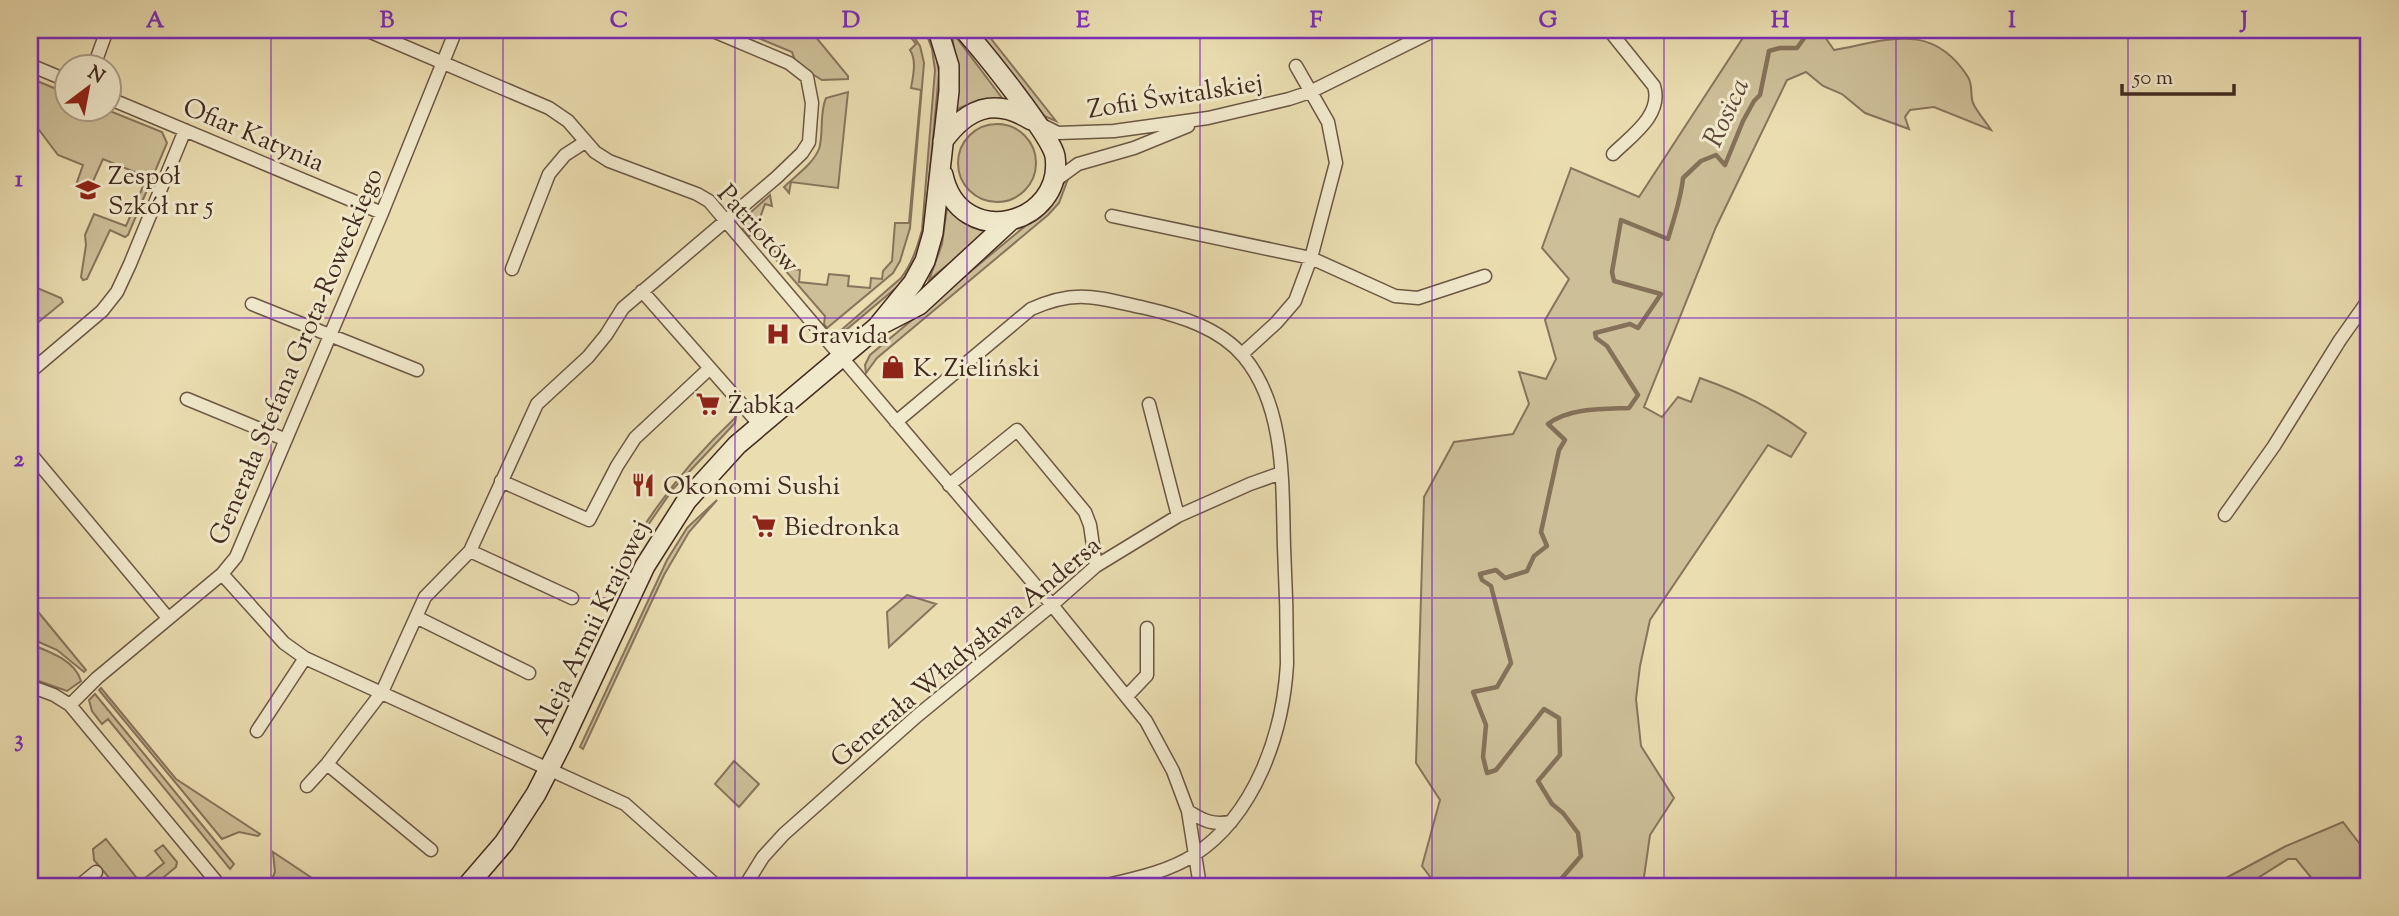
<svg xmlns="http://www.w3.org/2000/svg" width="2399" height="916" viewBox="0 0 2399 916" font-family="'Sorts Mill Goudy',serif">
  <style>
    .green { fill: #cdbf98; stroke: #88745c; stroke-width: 2 }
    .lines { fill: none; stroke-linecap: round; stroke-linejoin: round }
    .stream { stroke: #857159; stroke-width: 4.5 }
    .street-casing { stroke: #6c5744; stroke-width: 15 }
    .secondary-casing { stroke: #422a20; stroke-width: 22 }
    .street { stroke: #f1e9cc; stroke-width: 12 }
    .secondary { stroke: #f1e9cc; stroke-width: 19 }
    .grid { fill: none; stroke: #7b2cbf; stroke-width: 2; stroke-opacity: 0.55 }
    .labels { text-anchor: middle; stroke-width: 6; stroke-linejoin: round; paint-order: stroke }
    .street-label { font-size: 26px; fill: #422a20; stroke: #f1e9cc }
    .poi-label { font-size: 26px; fill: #422a20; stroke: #f1e9cc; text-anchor: start }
    .water-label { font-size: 28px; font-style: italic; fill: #5e4838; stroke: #f1e9cc }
    .neatline { fill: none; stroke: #7b2cbf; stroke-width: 2.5 }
    .grid-label { font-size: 23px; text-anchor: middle; font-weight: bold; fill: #7b2cbf }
  </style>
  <rect width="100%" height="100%" fill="#eaddb0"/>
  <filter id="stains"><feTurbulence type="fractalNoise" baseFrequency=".00286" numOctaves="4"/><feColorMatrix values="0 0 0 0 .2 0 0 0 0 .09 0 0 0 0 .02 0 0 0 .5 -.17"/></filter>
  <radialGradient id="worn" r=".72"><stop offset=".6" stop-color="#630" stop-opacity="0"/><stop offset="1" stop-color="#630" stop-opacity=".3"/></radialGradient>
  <!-- green -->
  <path class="green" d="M 739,30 L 810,30 L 848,76 L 848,79 L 822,80 L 796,64 L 792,52 Z
    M 905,30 L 909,30 L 920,46 L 924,63 L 910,228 L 900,261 L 893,273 L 827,328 L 824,324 L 825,316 L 752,232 L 749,237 L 743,229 L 741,221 L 770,195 L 772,206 L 765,204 L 756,229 L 767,233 L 765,240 L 789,268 L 800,270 L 799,282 L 827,285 L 829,274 L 849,276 L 848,286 L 870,288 L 871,278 L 882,279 L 883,271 L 892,261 L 895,223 L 909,223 L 921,90 L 911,88 C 913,76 917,61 910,50 L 916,44 Z
    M 925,30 L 929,30 L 935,46 L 939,73 L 924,234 L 915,263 L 903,282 L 847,329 L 839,332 L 901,278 C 912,264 917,248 922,230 L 935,70 L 932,49 Z
    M 975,30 L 984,30 L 1056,121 L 1044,116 Z
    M 1748,30 L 1820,30 L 1834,50 C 1889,40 1932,21 1968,77 C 1973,85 1970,95 1973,103 C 1977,112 1986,122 1991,130 L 1934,107 L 1910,110 L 1905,117 L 1909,129 L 1865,113 L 1842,94 L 1823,86 L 1806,72 L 1787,80 L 1716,227 L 1644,407 L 1662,417 L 1678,397 L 1691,402 L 1700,378 C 1742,393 1770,407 1806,433 L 1791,457 L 1768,445 L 1650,620 L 1640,666 L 1636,699 L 1641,746 L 1674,798 L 1650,835 L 1643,884 L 1642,886 L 1437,886 L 1422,866 L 1440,800 L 1416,763 L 1424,497 L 1454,442 L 1513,434 L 1529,404 L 1519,372 L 1546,379 L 1556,359 L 1545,320 L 1569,279 L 1542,248 L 1571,168 L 1639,197 Z
    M 952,36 L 956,37 L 1002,98 L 979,100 L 955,110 L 958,71 Z
    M 30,78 L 66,93 L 66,108 L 105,109 L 162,132 L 167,143 L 128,235 L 125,237 L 110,230 L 87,279 L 83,280 L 81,277 L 86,245 L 85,235 L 94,214 L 126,226 L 147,177 L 103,159 L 90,188 L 77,182 L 83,165 L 58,155 L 30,118 Z
    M 848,92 L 838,188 L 791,182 L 789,193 L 784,187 C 795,176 813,164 819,149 C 824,133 819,114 826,98 Z
    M958 163a39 39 0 1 1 78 0a39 39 0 1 1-78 0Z
    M 1068,179 L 1059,203 L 1048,215 L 877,358 L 866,373 L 865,365 L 870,355 L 1042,212 L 1059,187 Z
    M 947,208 L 989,227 L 988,232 L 929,280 L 942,244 Z
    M 30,285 L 61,298 L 63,302 L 30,329 Z
    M 736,417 L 735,423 L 673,489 L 621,564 C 652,508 689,461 736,417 Z
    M 717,500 L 689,532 L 664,575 L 583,749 L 580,747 L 667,560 L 687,528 Z
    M 907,595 L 936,604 L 889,647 L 887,612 Z
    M 30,602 L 86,670 L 84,672 L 57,650 L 30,638 Z
    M 30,644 C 48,651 75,660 81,681 L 67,691 L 30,678 Z
    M 101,688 L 176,779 L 260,834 L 258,836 L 239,832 L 222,839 L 99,690 Z
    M 95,694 L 234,864 L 230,869 L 108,719 L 102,724 L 92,711 L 89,700 Z
    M 734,761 L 759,784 L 739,807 L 715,784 Z
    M 2343,822 L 2369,856 L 2369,886 L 2318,886 L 2296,859 L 2288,859 L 2245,886 L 2211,886 L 2286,846 Z
    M 106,839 L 140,882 L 164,863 L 155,851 L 163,845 L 177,862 L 176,867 L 153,886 L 116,886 L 94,860 L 93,849 Z
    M 273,852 L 324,886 L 269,886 L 275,872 Z"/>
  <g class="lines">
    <!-- stream -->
    <path class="stream" d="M 1555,886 L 1581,856 L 1578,833 L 1563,813 L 1552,804 L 1538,781 L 1560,755 L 1559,718 L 1544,709 L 1496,770 L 1487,773 L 1483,757 L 1486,725 L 1473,692 L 1497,687 L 1511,663 L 1491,586 L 1482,580 L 1480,574 L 1496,570 L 1505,578 L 1527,571 L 1534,556 L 1547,546 L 1541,532 L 1559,450 L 1565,440 L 1548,424 C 1569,408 1602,409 1629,408 L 1638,395 L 1607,346 L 1596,338 L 1595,333 L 1630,324 L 1638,328 L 1661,294 L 1614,281 L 1612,272 L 1621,220 L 1668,239 C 1674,218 1681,199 1683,178 L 1701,161 L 1716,155 L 1725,165 L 1743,121 L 1754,101 L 1760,95 L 1769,51 L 1780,48 L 1797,48 L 1810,30"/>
    <!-- street casing -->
    <g class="street-casing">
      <path id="street" d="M 366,30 L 549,108 L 568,121 L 595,152 L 609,161 L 697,194 L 709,201 L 1052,605 L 1146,721 L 1173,771 L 1188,811 L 1200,886
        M 456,30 L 382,213 L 236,557 L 222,574 L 284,643 L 305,658 L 625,804 L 717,886
        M 1609,30 L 1654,86 C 1663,115 1631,136 1613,154
        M 30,65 L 66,80
        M 94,66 L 107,30
        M 108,98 L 382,213
        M 1040,124 L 1058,133 L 1114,131 L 1208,118 L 1289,99 L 1310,92 L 1435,30
        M 1052,183 L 1078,164 L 1134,148 L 1188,126
        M 1112,216 L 1311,258 L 1395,296 L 1418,298 L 1485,276
        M 512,269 L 549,174 L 565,155 L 585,142
        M 642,291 L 760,425
        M 252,304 L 417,370
        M 1242,354 L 1276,323 L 1295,301 L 1311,258 L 1336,163 L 1328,122 L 1296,66
        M 30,372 L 102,311 L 117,292 L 130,264 L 185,130
        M 187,399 L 284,439
        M 1149,404 L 1178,516
        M 896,422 L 1031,309 C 1077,288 1098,298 1145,308 C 1180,316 1220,328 1244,357 C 1286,408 1282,484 1284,547 C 1286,586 1287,625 1287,664 C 1283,734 1255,815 1194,855 C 1168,872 1133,879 1103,886
        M 30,453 L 168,618
        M 501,481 L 589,520 L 617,466 L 635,438 L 710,368
        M 949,485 L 1017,430 L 1085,512 L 1090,525 L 1096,566
        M 2225,515 L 2274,446 L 2340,340 L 2369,299
        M 470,551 L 572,598
        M 416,617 L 529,673
        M 30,686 L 54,695 L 70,705 L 220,886
        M 1127,696 L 1147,675 L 1147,628
        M 70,705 L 97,678 L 222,574
        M 257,731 L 305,658
        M 307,786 L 327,764
        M 1188,811 C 1204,821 1212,825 1231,822
        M 431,850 L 327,764 L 382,692 L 425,597 L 470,551 L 537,404 L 588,357 L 606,335 L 623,308 L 777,177 L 802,153 L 809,142 L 812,103 L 807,77 L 789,63 L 711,30
        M 79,886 L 96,872
        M 745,886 L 763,857 L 784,834 L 917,716 L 1052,605 L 1096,566 L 1178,516 L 1250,484 L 1281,473"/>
    </g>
    <!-- secondary casing -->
    <g class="secondary-casing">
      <path id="secondary" d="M 943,141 C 967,108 994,97 1031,120
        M 943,175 C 960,252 1065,225 1055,156 C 1051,135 982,50 964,30
        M 884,323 L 919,305 L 1010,221
        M 467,886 L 504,843 L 536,794 L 561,745 L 645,566 L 687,500 L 737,445 L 877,327 L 913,283 L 925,261 L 933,233 L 949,91 L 949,66 L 938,30"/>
    </g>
    <!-- street -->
    <use href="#street" class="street"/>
    <!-- secondary -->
    <use href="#secondary" class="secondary"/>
  </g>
  <!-- grid -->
  <path class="grid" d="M 271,30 L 271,886M 503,30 L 503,886M 735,30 L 735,886M 967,30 L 967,886M 1200,30 L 1200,886M 1432,30 L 1432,886M 1664,30 L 1664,886M 1896,30 L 1896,886M 2128,30 L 2128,886M 30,318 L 2369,318M 30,598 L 2369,598"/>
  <!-- icons -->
  <defs>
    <g id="school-bare" transform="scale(1.89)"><path d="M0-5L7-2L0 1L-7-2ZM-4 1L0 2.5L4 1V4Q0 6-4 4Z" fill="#8f2418" stroke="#f1e9cc" stroke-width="2.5" paint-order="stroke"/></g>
    <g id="hospital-bare" transform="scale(1.89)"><path d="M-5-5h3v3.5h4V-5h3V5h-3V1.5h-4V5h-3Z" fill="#8f2418" stroke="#f1e9cc" stroke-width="2.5" paint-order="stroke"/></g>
    <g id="shop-bare" transform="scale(1.89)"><path d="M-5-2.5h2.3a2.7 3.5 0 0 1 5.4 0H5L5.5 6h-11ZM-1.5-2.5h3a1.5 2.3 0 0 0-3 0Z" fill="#8f2418" stroke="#f1e9cc" stroke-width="2.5" paint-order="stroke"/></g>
    <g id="supermarket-bare" transform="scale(1.89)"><path d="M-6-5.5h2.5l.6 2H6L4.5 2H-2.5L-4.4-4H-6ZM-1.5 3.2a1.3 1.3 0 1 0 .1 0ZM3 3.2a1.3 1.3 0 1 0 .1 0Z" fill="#8f2418" stroke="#f1e9cc" stroke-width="2.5" paint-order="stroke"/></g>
    <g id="restaurant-bare" transform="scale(1.89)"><path d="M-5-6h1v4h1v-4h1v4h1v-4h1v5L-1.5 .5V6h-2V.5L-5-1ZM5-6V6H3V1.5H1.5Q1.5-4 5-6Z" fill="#8f2418" stroke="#f1e9cc" stroke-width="2.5" paint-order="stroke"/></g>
  </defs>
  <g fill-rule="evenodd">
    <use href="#school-bare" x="88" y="190"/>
    <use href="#hospital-bare" x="778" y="334"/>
    <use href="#shop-bare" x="893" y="367"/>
    <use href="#supermarket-bare" x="708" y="404"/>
    <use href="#restaurant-bare" x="643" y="485"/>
    <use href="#supermarket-bare" x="764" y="526"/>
  </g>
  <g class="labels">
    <!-- street labels -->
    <g class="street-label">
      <text transform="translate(1175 95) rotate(-9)" y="9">Zofii Świtalskiej</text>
      <text transform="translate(254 134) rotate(23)" y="9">Ofiar Katynia</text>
      <text transform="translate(759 228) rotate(48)" y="9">Patriotów</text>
      <text transform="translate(295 356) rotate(-67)" y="9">Generała Stefana Grota-Roweckiego</text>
      <text transform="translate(590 627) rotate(-64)" y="9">Aleja Armii Krajowej</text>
      <text transform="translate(965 651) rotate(-40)" y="9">Generała Władysława Andersa</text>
    </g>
    <!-- poi labels -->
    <g class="poi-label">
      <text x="108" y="184">Zespół<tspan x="108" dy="30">Szkół nr 5</tspan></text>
      <text x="798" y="343">Gravida</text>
      <text x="913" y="376">K. Zieliński</text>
      <text x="728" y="413">Żabka</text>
      <text x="663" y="494">Okonomi Sushi</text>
      <text x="784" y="535">Biedronka</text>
    </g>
    <!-- water labels -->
    <g class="water-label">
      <text transform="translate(1725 112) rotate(-65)" y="10">Rosica</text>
    </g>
  </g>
  <!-- margin -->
  <rect width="2399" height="916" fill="none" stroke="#eaddb0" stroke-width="77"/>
  <!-- north arrow -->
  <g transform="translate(88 88) rotate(32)"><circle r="33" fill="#f1e9cc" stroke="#ab9d87" stroke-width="2"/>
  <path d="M0-5L12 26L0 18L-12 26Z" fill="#8f2418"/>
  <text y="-10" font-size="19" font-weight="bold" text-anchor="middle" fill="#422a20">N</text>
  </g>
  <!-- scale -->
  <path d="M2122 84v10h112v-10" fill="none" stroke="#422a20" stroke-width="3.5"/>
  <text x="2133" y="84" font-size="21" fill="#422a20" stroke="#f1e9cc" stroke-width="5" paint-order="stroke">50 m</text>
  <rect x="38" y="38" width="2322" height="840" class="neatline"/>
  <g class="grid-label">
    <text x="155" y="27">A</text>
    <text x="387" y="27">B</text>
    <text x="619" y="27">C</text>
    <text x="851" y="27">D</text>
    <text x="1083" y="27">E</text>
    <text x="1316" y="27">F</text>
    <text x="1548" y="27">G</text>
    <text x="1780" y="27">H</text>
    <text x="2012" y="27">I</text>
    <text x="2244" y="27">J</text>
    <text x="19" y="186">1</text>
    <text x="19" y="466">2</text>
    <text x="19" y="746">3</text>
  </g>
  <rect width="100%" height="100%" filter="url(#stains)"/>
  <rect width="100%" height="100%" fill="url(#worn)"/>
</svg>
